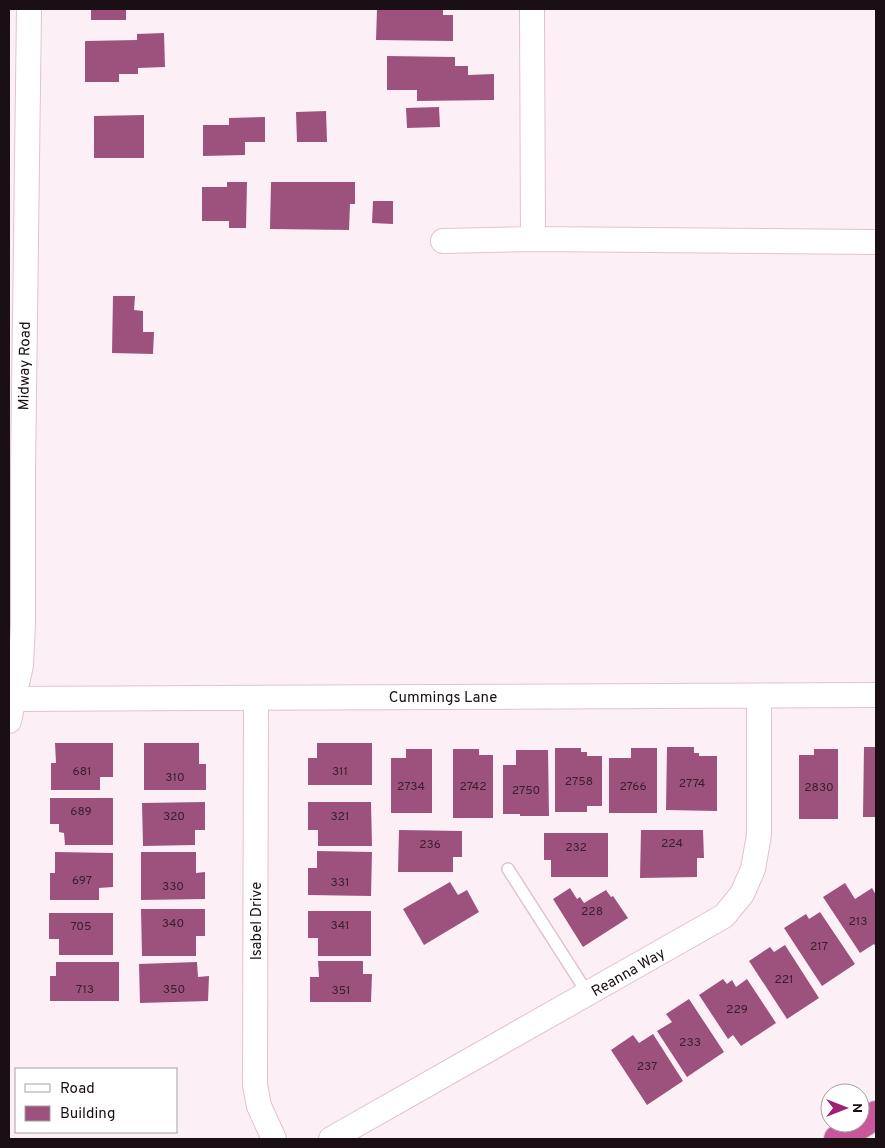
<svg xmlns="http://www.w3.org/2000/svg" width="885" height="1148" viewBox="0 0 885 1148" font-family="Overpass,sans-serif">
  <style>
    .building { fill: #9c527d }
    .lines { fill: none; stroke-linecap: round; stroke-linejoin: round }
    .service-casing { stroke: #e1c2d2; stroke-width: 14 }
    .minor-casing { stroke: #e1c2d2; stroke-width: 26 }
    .motorway-casing { stroke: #d1cfd0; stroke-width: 30 }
    .service { stroke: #fff; stroke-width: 11 }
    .minor { stroke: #fff; stroke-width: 24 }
    .motorway { stroke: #c8589b; stroke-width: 28 }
    .labels { text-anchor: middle; stroke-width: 5; stroke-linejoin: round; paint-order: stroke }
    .number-label { font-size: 12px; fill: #3a202e }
    .street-label { font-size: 15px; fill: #190f14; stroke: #fff }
  </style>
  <rect width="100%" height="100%" fill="#fcf0f6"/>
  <!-- building -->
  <path class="building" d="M 91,9 L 126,9 L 126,20 L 91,20 Z
    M 377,9 L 443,9 L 443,15 L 453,15 L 453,41 L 376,40 Z
    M 164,33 L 165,67 L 138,68 L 138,74 L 119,74 L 119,82 L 85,82 L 85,41 L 137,40 L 137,34 Z
    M 387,56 L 455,57 L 455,66 L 468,66 L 468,75 L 494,74 L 494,100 L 417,101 L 417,90 L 387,90 Z
    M 439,107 L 440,127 L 407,128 L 406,108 Z
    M 326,111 L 327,142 L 297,142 L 296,112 Z
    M 144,115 L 144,158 L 94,158 L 94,116 Z
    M 265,117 L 265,142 L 245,142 L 245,155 L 203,156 L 203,125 L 229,125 L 229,118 Z
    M 227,182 L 247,182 L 246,228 L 229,228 L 229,221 L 202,221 L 202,187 L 227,187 Z
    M 271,182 L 355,182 L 355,204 L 350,204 L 349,230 L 270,229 Z
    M 373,201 L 393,201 L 393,224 L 372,223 Z
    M 113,296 L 135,296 L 134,310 L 143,311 L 143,332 L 154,332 L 153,354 L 112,353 Z
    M 55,743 L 113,743 L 113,777 L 100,777 L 100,790 L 51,790 L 51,763 L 56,763 Z
    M 144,743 L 199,743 L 199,764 L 206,764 L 206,790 L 144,790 Z
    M 317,743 L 372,743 L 372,785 L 308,785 L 308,758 L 317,758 Z
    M 667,747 L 694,747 L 694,753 L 699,753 L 699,756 L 717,756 L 717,811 L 666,810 Z
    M 864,747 L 876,747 L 876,817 L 863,817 Z
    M 555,748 L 581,748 L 581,752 L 587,752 L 587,756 L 602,756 L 602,806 L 587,806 L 587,812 L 555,812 Z
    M 631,748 L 657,748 L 657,813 L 609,813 L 609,758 L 631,758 Z
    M 406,749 L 432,749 L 432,813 L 391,813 L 391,758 L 406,758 Z
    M 453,749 L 479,749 L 479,755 L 493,755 L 493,818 L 453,818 Z
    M 814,749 L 838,749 L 838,819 L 799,819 L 799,755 L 814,755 Z
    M 516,750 L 548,750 L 549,816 L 520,816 L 520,814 L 503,814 L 503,765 L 516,765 Z
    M 50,798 L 113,798 L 113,845 L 65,845 L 64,833 L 59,832 L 59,824 L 50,824 Z
    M 205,802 L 205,830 L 195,830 L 195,845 L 143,846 L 142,803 Z
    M 308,802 L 371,802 L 372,846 L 318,846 L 318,830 L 308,830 Z
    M 399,830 L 462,831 L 462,857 L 453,857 L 453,872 L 398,872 Z
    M 641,830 L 703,830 L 704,858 L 697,858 L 697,877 L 640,878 Z
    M 544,833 L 608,833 L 608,877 L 551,877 L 551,860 L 544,860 Z
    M 317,851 L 372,852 L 371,896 L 308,895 L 308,868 L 317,868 Z
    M 55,852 L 113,853 L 113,887 L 99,888 L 99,900 L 50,900 L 50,873 L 55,873 Z
    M 141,852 L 196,852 L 196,873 L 205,872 L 205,899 L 141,900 Z
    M 450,882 L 458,895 L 467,890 L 479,912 L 424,945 L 403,909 Z
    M 845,883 L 855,899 L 872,888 L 876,895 L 876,947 L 874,944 L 860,953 L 823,897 Z
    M 570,888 L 577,899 L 580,897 L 584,903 L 606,890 L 611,897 L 613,896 L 628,918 L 583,947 L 553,899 Z
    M 141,909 L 205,909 L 205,936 L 196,936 L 196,956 L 142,956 Z
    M 308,911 L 371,911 L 371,956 L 318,956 L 318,938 L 308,938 Z
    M 820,912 L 855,964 L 822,986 L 784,928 L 806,914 L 809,919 Z
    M 49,913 L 113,913 L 113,955 L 59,955 L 59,939 L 49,939 Z
    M 785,945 L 819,998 L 787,1019 L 749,961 L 770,947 L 774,952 Z
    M 318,961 L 363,961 L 363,974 L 372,974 L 371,1002 L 310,1002 L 310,977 L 319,977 Z
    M 56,962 L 119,962 L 119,1001 L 50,1001 L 50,976 L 56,976 Z
    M 197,962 L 198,977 L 209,976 L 208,1001 L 140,1003 L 139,964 Z
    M 723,979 L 727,984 L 732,980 L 736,987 L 747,979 L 776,1023 L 741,1046 L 733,1035 L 728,1039 L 699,995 Z
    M 689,999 L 724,1052 L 687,1077 L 657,1031 L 672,1022 L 666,1014 Z
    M 653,1034 L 683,1081 L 647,1105 L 611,1050 L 633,1035 L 639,1043 Z"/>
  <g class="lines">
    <!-- service casing -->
    <g class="service-casing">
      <path id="service" d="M 508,869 L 588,994"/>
    </g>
    <!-- minor casing -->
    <g class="minor-casing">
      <path id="minor" d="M 532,9 L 533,239 L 876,242
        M 443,241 L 533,239
        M 256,698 L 255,1085 L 259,1106 L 274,1139
        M 9,699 L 876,695
        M 9,721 L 21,665 L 23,623 L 23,471 L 29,9
        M 331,1139 L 724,916 L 742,894 L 753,869 L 759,835 L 759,696"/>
    </g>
    <!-- motorway casing -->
    <g class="motorway-casing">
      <path id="motorway" d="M 838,1139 L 876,1115"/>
    </g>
    <!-- service -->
    <use href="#service" class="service"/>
    <!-- minor -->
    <use href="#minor" class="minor"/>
    <!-- motorway -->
    <use href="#motorway" class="motorway"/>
  </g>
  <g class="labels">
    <!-- number labels -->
    <g class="number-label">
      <text x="82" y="775">681</text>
      <text x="340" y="775">311</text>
      <text x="175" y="781">310</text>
      <text x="579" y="785">2758</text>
      <text x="692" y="787">2774</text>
      <text x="411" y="790">2734</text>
      <text x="473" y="790">2742</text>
      <text x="633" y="790">2766</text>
      <text x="819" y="791">2830</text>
      <text x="526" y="794">2750</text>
      <text x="81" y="815">689</text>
      <text x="174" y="820">320</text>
      <text x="340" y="820">321</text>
      <text x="672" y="847">224</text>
      <text x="430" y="848">236</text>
      <text x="576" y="851">232</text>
      <text x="82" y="884">697</text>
      <text x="340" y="886">331</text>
      <text x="173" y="890">330</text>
      <text x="592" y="915">228</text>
      <text x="858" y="925">213</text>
      <text x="173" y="927">340</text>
      <text x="340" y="929">341</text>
      <text x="81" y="930">705</text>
      <text x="819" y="950">217</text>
      <text x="784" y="983">221</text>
      <text x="85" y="993">713</text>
      <text x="174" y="993">350</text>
      <text x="341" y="994">351</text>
      <text x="737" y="1013">229</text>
      <text x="690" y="1046">233</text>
      <text x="647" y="1070">237</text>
    </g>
    <!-- street labels -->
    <g class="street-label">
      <text transform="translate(24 366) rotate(-89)" y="5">Midway Road</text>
      <text x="443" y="702">Cummings Lane</text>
      <text transform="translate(256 921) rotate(-90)" y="5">Isabel Drive</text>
      <text transform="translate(628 972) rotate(-30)" y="5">Reanna Way</text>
    </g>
  </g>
  <!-- border -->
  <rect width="885" height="1148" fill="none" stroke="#190f14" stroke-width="20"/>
  <!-- legend -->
  <rect x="15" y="1068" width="162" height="65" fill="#ffffff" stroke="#a39fa1"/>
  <rect x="25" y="1084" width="25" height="8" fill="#ffffff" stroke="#a39fa1"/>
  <text x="60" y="1093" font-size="15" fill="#190f14">Road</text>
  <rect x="25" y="1106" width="25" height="15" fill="#9c527d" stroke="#a39fa1"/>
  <text x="60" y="1118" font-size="15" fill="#190f14">Building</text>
  <!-- north arrow -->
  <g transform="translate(845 1108) rotate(90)"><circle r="24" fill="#ffffff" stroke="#a39fa1"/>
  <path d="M0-4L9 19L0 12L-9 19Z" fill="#a02174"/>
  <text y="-8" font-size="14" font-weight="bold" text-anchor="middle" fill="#190f14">N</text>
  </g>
</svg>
